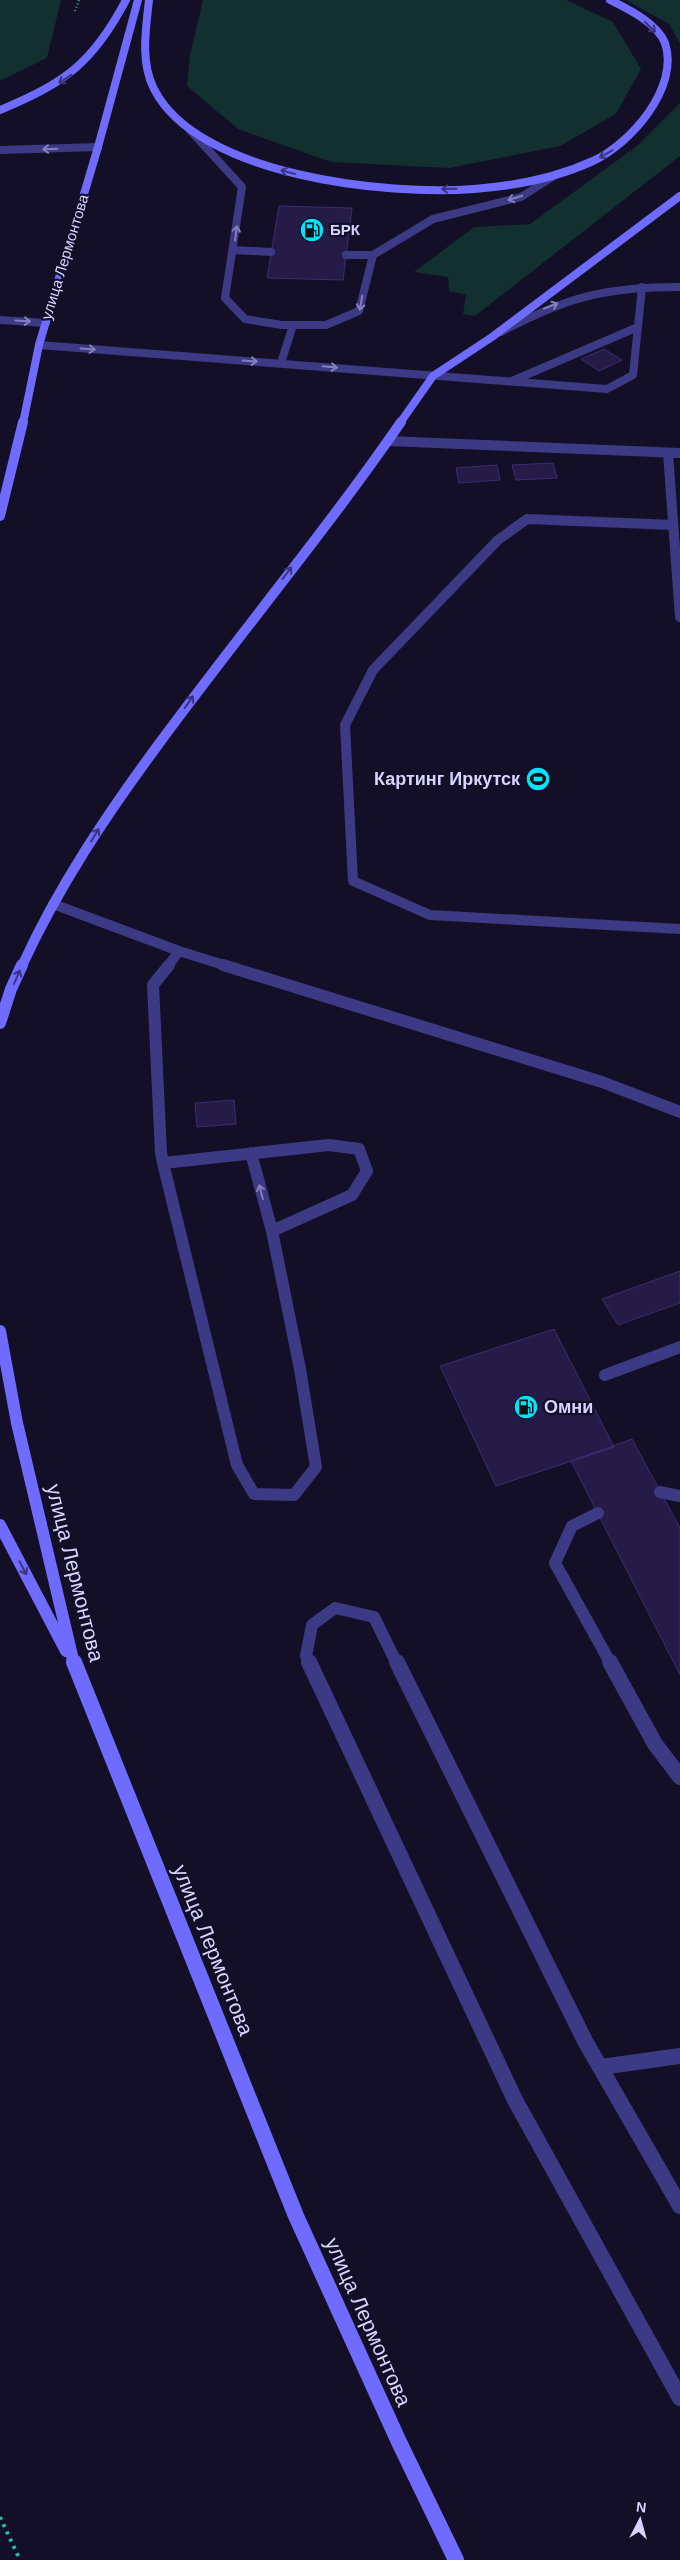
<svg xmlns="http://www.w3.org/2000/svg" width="680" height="2560" viewBox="0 0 680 2560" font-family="Helvetica,sans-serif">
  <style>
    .green { fill: #12302f }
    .building { fill: #241b47; stroke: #3b2d73 }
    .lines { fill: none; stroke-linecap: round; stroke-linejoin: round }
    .path-far1 { stroke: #2fb8b0; stroke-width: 2; stroke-dasharray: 1 2.5; stroke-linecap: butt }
    .path { stroke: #2fb8b0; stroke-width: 4; stroke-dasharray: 3 5; stroke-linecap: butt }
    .service-far3 { stroke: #3d3a85; stroke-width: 8 }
    .service-far2 { stroke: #3d3a85; stroke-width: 10 }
    .service-far1 { stroke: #3d3a85; stroke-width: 12 }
    .service { stroke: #3d3a85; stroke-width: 16 }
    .tertiary { stroke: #3d3a85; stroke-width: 8 }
    .secondary-far3 { stroke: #6f6bff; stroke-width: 8 }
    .secondary-far2 { stroke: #6f6bff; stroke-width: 10 }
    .secondary-far1 { stroke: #6f6bff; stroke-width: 12 }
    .secondary { stroke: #6f6bff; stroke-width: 16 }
    .oneway { stroke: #38347d }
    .oneway2 { stroke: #837fbc }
    .labels { text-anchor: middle; stroke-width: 4.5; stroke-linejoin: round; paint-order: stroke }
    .far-poi-label { font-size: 15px; font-weight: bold; fill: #d9d4ff; stroke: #130f26; text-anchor: start }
    .far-street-label { font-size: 15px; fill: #d9d4ff; stroke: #130f26 }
    .poi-label { font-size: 18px; font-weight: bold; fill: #d9d4ff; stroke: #130f26; text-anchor: end }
    .near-street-label { font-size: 21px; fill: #d9d4ff; stroke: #130f26 }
  </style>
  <rect width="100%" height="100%" fill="#130f26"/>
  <!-- green -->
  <path class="green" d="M 0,0 L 61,0 L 47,58 L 0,81 Z
    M 203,0 L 566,0 L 613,22 L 641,69 L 616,114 L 560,146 L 449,168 L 331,162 L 238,129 L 187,86 L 190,55 Z
    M 626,0 L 680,0 L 680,44 L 669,24 Z
    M 680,103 L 680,156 L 475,316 L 463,314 L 466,295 L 449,291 L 448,277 L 414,272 L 474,227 L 530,224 L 637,146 Z"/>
  <!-- building -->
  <path class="building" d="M 279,206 L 352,208 L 343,280 L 267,278 Z
    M 604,349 L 622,360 L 599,371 L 581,359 Z
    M 553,463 L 557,478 L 516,480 L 512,465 Z
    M 497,465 L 500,480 L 459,483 L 456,468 Z
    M 234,1100 L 236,1124 L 197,1127 L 195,1103 Z
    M 680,1271 L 680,1303 L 618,1325 L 602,1299 Z
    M 554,1329 L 614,1447 L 496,1486 L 440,1366 Z
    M 632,1439 L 680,1528 L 680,1675 L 571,1461 Z"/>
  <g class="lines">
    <!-- path-far1 -->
    <path class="path-far1" d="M 75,11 L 79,0"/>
    <!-- path -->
    <path class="path" d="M 0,2517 L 20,2560"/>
    <!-- service-far3 -->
    <path class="service-far3" d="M 189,129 L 242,187 L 225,298 L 245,319 L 282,325 L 326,325 L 359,311 L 373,255
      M 0,150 L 98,147
      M 233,250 L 271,252
      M 346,255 L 373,255 L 433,219 L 521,197 L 557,174
      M 0,320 L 46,323
      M 39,345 L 607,389 L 633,375 L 642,287
      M 281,363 L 293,325
      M 512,381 L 638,327"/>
    <!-- service-far2 -->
    <path class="service-far2" d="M 388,441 L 680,453
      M 668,453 L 680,617
      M 673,525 L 527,519 L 498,540 L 373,670 L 345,725 L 353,881 L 430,915 L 680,929
      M 53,904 L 179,951 L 227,966
      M 168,966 L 179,951"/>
    <!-- service-far1 -->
    <path class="service-far1" d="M 223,965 L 602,1082 L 680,1112
      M 329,1145 L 359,1149 L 367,1171 L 352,1195 L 272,1231 L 300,1369 L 316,1467 L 294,1495 L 254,1494 L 237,1465 L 163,1163 Z
      M 251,1153 L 272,1231
      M 163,1163 L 161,1153 L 153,985 L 169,965
      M 605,1375 L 680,1347
      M 660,1492 L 680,1496
      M 598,1513 L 572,1526 L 555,1563 L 611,1664
      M 310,1664 L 306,1656 L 312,1625 L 335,1608 L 374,1617 L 397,1664"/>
    <!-- service -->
    <path class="service" d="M 309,1662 L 515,2100 L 680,2398
      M 397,1662 L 585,2041 L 680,2206
      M 610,1662 L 655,1744 L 680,1777
      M 601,2067 L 680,2056"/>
    <!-- tertiary -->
    <path class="tertiary" d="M 501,332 C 567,297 605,287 680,287"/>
    <!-- secondary-far3 -->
    <path class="secondary-far3" d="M 149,0 C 146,28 140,62 154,89 C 198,176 388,196 474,189 C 514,186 556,178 593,161 C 630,144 680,88 665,43 C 657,23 628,9 610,0
      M 0,110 C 65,83 93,63 126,0
      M 23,423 L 39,345 L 98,147 L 138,0
      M 400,423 L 433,376 L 492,337 L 680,196"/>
    <!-- secondary-far2 -->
    <path class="secondary-far2" d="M 0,516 L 23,422
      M 22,966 C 58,887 107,814 158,745 C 238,636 325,532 401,422"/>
    <!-- secondary-far1 -->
    <path class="secondary-far1" d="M 0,1023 L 11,989 L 22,965
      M 0,1331 L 17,1423 L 74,1664
      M 0,1525 L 66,1651"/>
    <!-- secondary -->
    <path class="secondary" d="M 74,1662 L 296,2216 L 399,2442 L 456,2560"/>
  </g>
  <!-- one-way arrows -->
  <defs><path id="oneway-shaft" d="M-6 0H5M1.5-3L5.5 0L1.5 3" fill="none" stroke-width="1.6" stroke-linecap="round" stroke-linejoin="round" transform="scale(1.25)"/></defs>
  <g class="oneway">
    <use href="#oneway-shaft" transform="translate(650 27) rotate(44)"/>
    <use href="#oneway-shaft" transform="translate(65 79) rotate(146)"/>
    <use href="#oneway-shaft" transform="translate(606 154) rotate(150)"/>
    <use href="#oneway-shaft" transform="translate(288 172) rotate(-165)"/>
    <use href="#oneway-shaft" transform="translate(449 189) rotate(179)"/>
    <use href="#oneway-shaft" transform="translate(287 573) rotate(-53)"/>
    <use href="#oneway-shaft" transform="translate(189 702) rotate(-54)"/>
    <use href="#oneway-shaft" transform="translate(95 835) rotate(-59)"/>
    <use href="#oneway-shaft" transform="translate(17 977) rotate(-66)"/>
    <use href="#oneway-shaft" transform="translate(23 1568) rotate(62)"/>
  </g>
  <g class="oneway2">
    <use href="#oneway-shaft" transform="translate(50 149) rotate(178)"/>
    <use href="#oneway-shaft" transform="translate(515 198) rotate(163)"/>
    <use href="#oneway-shaft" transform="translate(236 233) rotate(-82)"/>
    <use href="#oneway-shaft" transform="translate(361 303) rotate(100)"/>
    <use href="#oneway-shaft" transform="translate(551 306) rotate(-21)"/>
    <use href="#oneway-shaft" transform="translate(23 321) rotate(3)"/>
    <use href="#oneway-shaft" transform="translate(88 349) rotate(4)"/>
    <use href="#oneway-shaft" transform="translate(250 361) rotate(4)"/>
    <use href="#oneway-shaft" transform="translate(330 367) rotate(5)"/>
    <use href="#oneway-shaft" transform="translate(261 1192) rotate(-105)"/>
  </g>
  <!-- icons -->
  <defs>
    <g id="fuel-disc" transform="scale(1.25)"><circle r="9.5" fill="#00e5ff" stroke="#130f26"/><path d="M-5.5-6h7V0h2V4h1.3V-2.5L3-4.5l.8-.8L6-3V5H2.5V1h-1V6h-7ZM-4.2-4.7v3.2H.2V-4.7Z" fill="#111"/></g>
    <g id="stadium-disc" transform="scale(1.25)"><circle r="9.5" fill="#00e5ff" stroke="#130f26"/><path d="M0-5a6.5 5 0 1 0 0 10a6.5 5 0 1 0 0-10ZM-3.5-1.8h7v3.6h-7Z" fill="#111"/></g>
  </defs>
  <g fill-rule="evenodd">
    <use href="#fuel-disc" x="312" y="230"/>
    <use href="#stadium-disc" x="538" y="779"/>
    <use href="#fuel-disc" x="526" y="1407"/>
  </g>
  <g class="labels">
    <!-- far-poi labels -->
    <g class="far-poi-label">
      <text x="330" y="235">БРК</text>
    </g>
    <!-- far-street labels -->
    <g class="far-street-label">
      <text transform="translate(65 257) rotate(-73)" y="5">улица Лермонтова</text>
    </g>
    <!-- poi labels -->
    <g class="poi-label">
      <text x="520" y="785">Картинг Иркутск</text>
      <text x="544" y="1413" text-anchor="start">Омни</text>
    </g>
    <!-- near-street labels -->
    <g class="near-street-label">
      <text transform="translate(75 1573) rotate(76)" y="7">улица Лермонтова</text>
      <text transform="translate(213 1950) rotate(68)" y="7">улица Лермонтова</text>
      <text transform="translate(368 2322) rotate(66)" y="7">улица Лермонтова</text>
    </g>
  </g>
  <!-- north arrow -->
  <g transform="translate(640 2520) rotate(6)" stroke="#130f26" stroke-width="4" paint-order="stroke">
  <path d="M0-4L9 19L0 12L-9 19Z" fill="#d9d4ff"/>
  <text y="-8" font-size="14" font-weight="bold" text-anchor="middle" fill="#d9d4ff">N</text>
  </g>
</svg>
